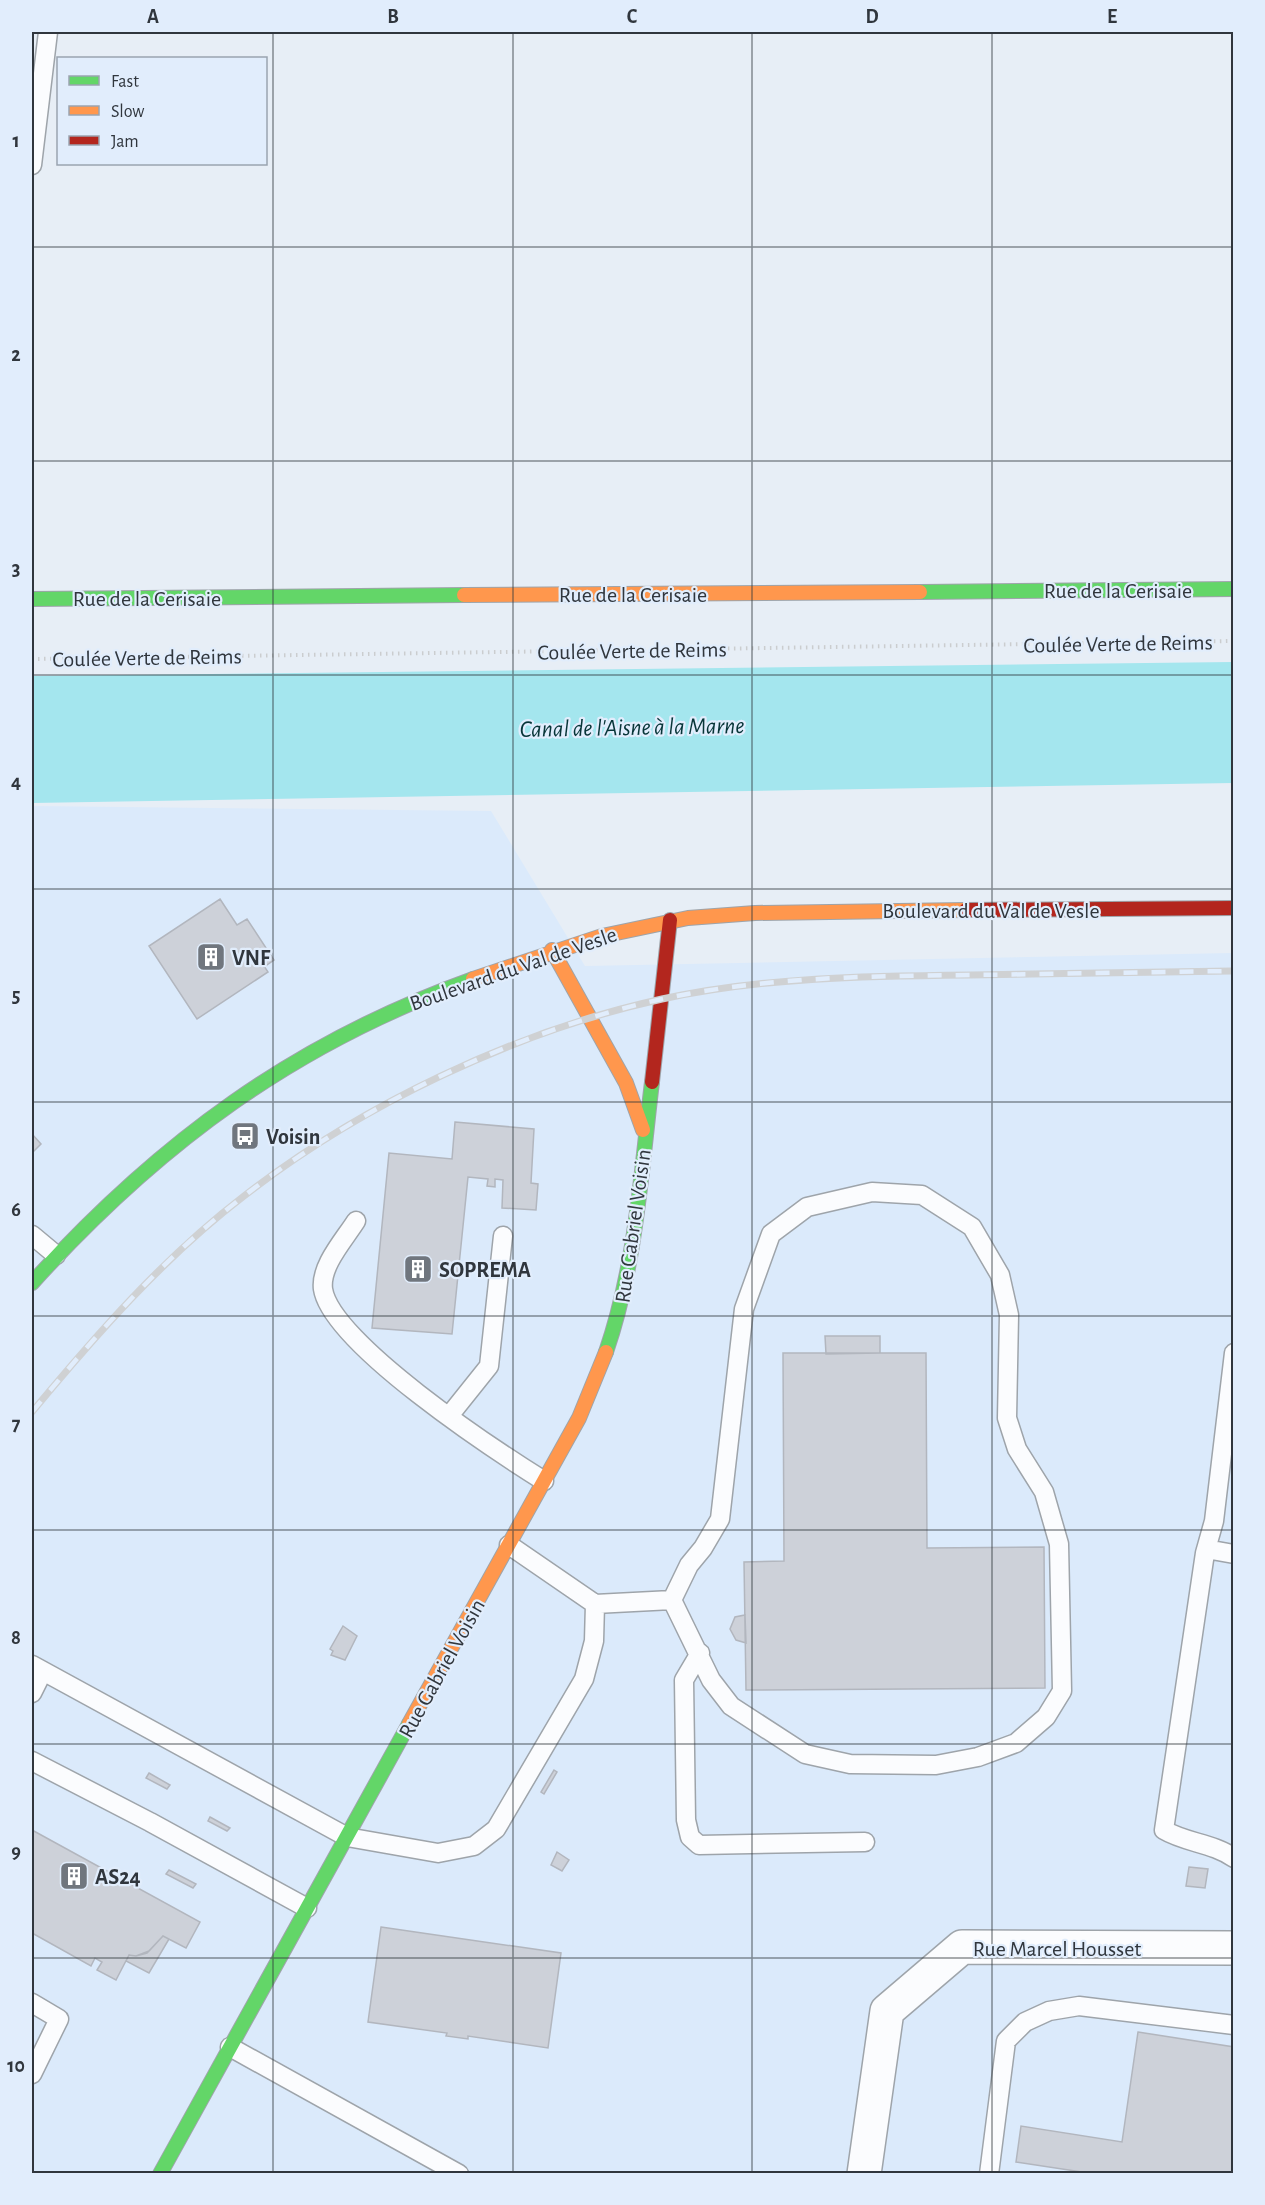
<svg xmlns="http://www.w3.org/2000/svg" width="1265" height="2205" viewBox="0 0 1265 2205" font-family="'Alegreya Sans',sans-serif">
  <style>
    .built { fill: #dbeafb }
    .water { fill: #a4e6ee }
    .building { fill: #cdd1d9; stroke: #b2b6be; stroke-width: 1.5 }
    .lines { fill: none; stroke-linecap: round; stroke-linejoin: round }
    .lane-casing { stroke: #9ea4aa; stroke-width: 21 }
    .street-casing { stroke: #9ea4aa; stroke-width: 36 }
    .fast-casing { stroke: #9ea4aa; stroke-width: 16 }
    .slow-casing { stroke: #9ea4aa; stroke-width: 16 }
    .jam-casing { stroke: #9ea4aa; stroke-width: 16 }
    .path { stroke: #cbcdcf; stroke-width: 4; stroke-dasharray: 1.5 4.5; stroke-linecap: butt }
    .lane { stroke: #fbfcfe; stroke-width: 18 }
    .street { stroke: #fbfcfe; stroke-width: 33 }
    .fast { stroke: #63d668; stroke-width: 14 }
    .slow { stroke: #ff974d; stroke-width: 14 }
    .jam { stroke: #b3261e; stroke-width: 14 }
    .rail-casing { stroke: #cfd1d3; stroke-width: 7 }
    .rail { stroke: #e1edfc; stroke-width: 4.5; stroke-dasharray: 14; stroke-linecap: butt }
    .grid { fill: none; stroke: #30363d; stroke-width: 1.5; stroke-opacity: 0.55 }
    .labels { text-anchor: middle; stroke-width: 4.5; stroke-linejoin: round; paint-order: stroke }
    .street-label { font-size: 22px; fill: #30363d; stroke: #e1edfc }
    .poi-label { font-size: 22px; font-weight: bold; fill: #30363d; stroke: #e1edfc; text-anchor: start }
    .water-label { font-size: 24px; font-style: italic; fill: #073538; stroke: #e1edfc }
    .neatline { fill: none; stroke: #30363d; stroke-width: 2 }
    .grid-label { font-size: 20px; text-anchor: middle; font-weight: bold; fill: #30363d }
  </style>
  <rect width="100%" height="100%" fill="#e7eef6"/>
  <!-- built -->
  <path class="built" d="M 32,806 L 491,811 L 585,966 L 1233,953 L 1233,2173 L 32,2174 Z"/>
  <!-- water -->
  <path class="water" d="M 1233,662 L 1233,783 L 32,803 L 32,676 Z"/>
  <!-- building -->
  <path class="building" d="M 220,899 L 237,925 L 247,919 L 270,954 L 260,960 L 268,972 L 197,1019 L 149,946 Z
    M 270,954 L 274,960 L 264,967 L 260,960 Z
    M 455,1122 L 534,1129 L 531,1183 L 538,1184 L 536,1210 L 502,1208 L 503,1180 L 495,1179 L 495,1187 L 487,1186 L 488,1179 L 468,1177 L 452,1334 L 372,1328 L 389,1153 L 452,1159 Z
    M 32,1134 L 41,1144 L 32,1153 Z
    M 825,1336 L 880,1336 L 880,1353 L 826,1354 Z
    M 783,1353 L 926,1353 L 927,1548 L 1044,1547 L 1045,1688 L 746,1690 L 744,1562 L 784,1561 Z
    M 745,1615 L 746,1643 L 736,1640 L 730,1629 L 735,1617 Z
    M 343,1626 L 357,1636 L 345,1660 L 331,1655 L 333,1651 L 330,1649 Z
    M 554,1770 L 557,1772 L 544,1794 L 541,1792 Z
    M 149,1773 L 170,1785 L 167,1789 L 146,1778 Z
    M 210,1817 L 230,1828 L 227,1831 L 208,1821 Z
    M 32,1830 L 200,1922 L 186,1948 L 163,1936 L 147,1953 L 136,1956 L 129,1955 L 116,1980 L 97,1970 L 102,1962 L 95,1958 L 91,1966 L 32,1933 Z
    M 557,1852 L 569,1860 L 562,1871 L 551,1865 Z
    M 1189,1867 L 1208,1869 L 1205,1888 L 1186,1886 Z
    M 169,1870 L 196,1884 L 193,1888 L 166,1874 Z
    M 381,1927 L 561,1953 L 548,2048 L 468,2036 L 468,2039 L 446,2036 L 447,2033 L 368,2022 Z
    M 163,1936 L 169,1939 L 149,1973 L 126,1961 L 129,1955 L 136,1956 L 149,1951 Z
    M 1138,2032 L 1234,2047 L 1234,2174 L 1095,2174 L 1016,2162 L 1021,2126 L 1122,2142 Z"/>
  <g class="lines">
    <!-- lane casing -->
    <g class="lane-casing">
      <path id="lane" d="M 32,165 L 48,32
        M 356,1221 C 344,1240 320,1266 323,1289 C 331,1343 496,1451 544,1481
        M 32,1235 L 56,1255
        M 1234,1353 L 1214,1521 L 1205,1553 L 1164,1830 C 1186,1843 1213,1843 1234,1858
        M 449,1416 L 489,1366 L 503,1236
        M 509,1545 L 595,1604 L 672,1600 L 689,1565 L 703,1548 L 720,1519 L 744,1309 L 771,1234 L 807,1207 L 872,1192 L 922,1195 L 972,1227 L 1000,1275 L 1009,1315 L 1007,1418 L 1017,1449 L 1044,1492 L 1059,1544 L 1062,1691 L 1046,1717 L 1016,1743 L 978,1757 L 936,1765 L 850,1764 L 805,1754 L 731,1706 L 711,1680 L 672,1600
        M 1206,1549 L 1234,1554
        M 700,1653 L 684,1680 L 686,1820 L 690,1837 L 699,1845 L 865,1842
        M 32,1665 L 347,1837 L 438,1853 L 474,1846 L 496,1829 L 584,1679 L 594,1641 L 595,1604
        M 32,1693 L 43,1671
        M 32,1761 L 150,1822 L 307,1908
        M 32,2003 L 59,2019 L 32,2074
        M 230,2047 L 459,2174
        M 989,2174 L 1006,2041 L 1025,2022 L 1049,2011 L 1079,2006 L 1234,2025"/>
    </g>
    <!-- street casing -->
    <g class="street-casing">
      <path id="street" d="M 864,2174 L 887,2011 L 962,1947 L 1234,1948"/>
    </g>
    <!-- fast casing -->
    <g class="fast-casing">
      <path id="fast" d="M 920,592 L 1234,589
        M 32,599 L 464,595
        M 32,1283 C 159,1143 294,1043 473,979
        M 606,1352 C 636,1265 641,1173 652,1082
        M 160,2174 L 409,1724"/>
    </g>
    <!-- slow casing -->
    <g class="slow-casing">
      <path id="slow" d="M 464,595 L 920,592
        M 552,950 L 626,1083 L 643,1130
        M 473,979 L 602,936 L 688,918 L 755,913 L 966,910
        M 409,1724 L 579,1418 L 606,1352"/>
    </g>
    <!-- jam casing -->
    <g class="jam-casing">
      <path id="jam" d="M 966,910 L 1234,908
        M 652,1082 L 670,920"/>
    </g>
    <!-- path -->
    <path class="path" d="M 32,659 L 1234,641"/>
    <!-- lane -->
    <use href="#lane" class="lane"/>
    <!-- street -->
    <use href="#street" class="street"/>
    <!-- fast -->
    <use href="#fast" class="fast"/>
    <!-- slow -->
    <use href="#slow" class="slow"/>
    <!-- jam -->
    <use href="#jam" class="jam"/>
    <!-- rail casing -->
    <g class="rail-casing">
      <path id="rail" d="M 32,1412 C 96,1335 163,1258 244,1196 C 361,1105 516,1031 662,999 C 763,977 868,976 971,975 C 1058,974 1146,972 1234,971"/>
    </g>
    <!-- rail -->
    <use href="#rail" class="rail"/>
  </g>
  <!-- grid -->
  <path class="grid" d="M 273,32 L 273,2174M 513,32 L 513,2174M 752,32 L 752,2174M 992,32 L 992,2174M 32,247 L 1234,247M 32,461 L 1234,461M 32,675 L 1234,675M 32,889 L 1234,889M 32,1102 L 1234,1102M 32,1316 L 1234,1316M 32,1530 L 1234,1530M 32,1744 L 1234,1744M 32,1958 L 1234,1958"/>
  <!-- icons -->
  <defs>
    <g id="building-square" transform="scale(1.5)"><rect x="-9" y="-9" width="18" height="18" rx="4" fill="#70767e" stroke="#e1edfc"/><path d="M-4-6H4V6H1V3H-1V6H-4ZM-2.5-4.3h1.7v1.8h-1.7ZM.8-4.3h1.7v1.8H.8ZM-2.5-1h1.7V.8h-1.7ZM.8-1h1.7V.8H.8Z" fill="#fff"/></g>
    <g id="bus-square" transform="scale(1.5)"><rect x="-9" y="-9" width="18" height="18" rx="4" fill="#70767e" stroke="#e1edfc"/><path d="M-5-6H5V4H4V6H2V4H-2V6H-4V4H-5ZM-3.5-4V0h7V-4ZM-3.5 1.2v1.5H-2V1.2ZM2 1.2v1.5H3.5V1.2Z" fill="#fff"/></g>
  </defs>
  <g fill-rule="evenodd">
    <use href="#building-square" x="211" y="957"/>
    <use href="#bus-square" x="245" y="1136"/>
    <use href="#building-square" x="418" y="1269"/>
    <use href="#building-square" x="74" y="1876"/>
  </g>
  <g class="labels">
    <!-- street labels -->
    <g class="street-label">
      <text x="1118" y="598">Rue de la Cerisaie</text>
      <text x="633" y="602">Rue de la Cerisaie</text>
      <text x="147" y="606">Rue de la Cerisaie</text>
      <text transform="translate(1118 643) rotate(-1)" y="8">Coulée Verte de Reims</text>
      <text transform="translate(632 650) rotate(-1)" y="8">Coulée Verte de Reims</text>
      <text transform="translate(147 657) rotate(-1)" y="8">Coulée Verte de Reims</text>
      <text x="991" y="918">Boulevard du Val de Vesle</text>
      <text transform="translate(513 968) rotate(-19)" y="8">Boulevard du Val de Vesle</text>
      <text transform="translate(632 1226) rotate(-82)" y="8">Rue Gabriel Voisin</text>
      <text transform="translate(441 1668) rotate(-61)" y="8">Rue Gabriel Voisin</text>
      <text x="1057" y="1956">Rue Marcel Housset</text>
    </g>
    <!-- poi labels -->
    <g class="poi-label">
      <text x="232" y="965">VNF</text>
      <text x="266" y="1144">Voisin</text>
      <text x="439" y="1277">SOPREMA</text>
      <text x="95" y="1884">AS24</text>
    </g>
    <!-- water labels -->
    <g class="water-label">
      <text transform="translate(632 727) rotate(-1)" y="8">Canal de l'Aisne à la Marne</text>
    </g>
  </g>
  <!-- border -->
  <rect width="1265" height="2205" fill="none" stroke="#e1edfc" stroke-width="66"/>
  <!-- legend -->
  <rect x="57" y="57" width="210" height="108" fill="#e1edfc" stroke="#9aa4b0" stroke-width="1.5"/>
  <rect x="69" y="76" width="30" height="9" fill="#63d668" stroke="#9aa4b0" stroke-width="1.5"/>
  <text x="111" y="87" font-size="18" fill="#30363d">Fast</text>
  <rect x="69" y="106" width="30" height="9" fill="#ff974d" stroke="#9aa4b0" stroke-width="1.5"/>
  <text x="111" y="117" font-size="18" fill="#30363d">Slow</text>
  <rect x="69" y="136" width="30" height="9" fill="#b3261e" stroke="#9aa4b0" stroke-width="1.5"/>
  <text x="111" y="147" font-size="18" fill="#30363d">Jam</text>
  <rect x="33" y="33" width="1199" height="2139" class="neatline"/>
  <g class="grid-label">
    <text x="153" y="23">A</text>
    <text x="393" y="23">B</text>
    <text x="632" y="23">C</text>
    <text x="872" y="23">D</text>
    <text x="1112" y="23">E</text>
    <text x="16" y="147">1</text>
    <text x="16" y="361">2</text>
    <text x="16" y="575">3</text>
    <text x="16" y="788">4</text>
    <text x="16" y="1002">5</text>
    <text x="16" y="1216">6</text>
    <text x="16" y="1430">7</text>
    <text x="16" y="1644">8</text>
    <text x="16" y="1858">9</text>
    <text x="16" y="2072">10</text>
  </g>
</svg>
